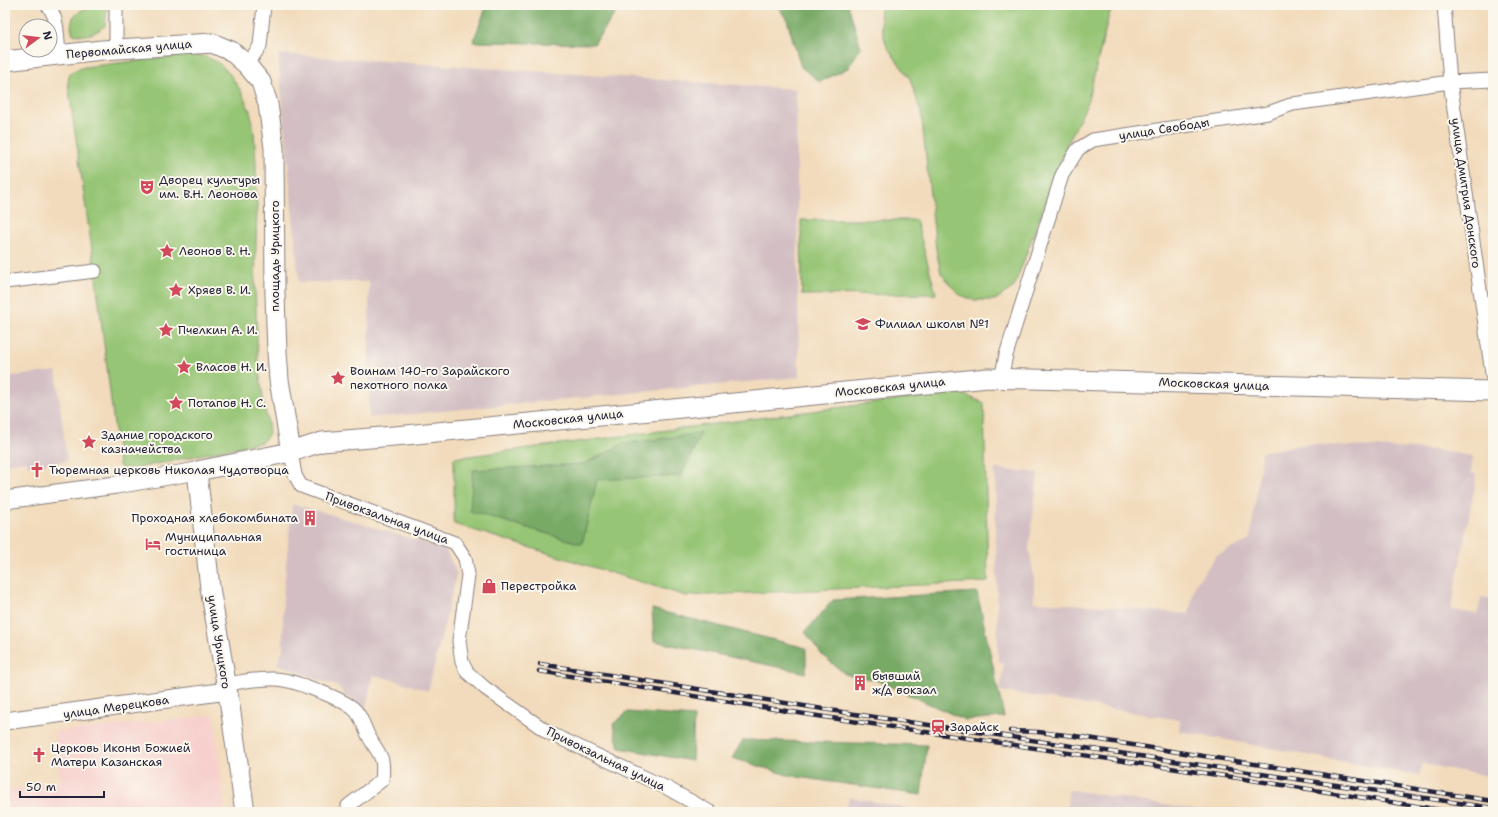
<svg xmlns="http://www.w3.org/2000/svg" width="1498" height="817" viewBox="0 0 1498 817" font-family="'Shantell Sans',sans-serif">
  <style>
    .built { fill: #f7d0cd }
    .industrial { fill: #d2bec3 }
    .green { fill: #96c574; stroke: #5c7458 }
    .forest { fill: #78aa66; stroke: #4d6650 }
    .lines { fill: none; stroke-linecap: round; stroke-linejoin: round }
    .minor-casing { stroke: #8a7e7c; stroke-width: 15 }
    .tertiary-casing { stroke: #8a7e7c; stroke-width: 19 }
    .secondary-casing { stroke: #8a7e7c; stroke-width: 21 }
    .minor { stroke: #fff; stroke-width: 13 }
    .tertiary { stroke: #fff; stroke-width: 17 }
    .secondary { stroke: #fff; stroke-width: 19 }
    .rail-casing { stroke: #22223b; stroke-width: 4.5 }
    .rail { stroke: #fbf7ec; stroke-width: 3; stroke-dasharray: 9; stroke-linecap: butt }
    .labels { text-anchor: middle; stroke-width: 4; stroke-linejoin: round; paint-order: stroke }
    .street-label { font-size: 12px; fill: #22223b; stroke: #fbf7ec }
    .poi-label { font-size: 12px; fill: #22223b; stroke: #fbf7ec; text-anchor: start }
  </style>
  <rect width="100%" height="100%" fill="#fbf7ec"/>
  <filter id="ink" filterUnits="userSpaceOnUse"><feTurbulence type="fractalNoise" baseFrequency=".025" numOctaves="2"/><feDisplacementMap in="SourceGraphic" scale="8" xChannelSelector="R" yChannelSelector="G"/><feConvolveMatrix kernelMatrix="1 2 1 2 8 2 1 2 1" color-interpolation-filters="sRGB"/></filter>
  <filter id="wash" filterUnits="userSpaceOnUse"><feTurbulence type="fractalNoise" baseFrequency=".012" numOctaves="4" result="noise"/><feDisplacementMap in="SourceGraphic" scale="16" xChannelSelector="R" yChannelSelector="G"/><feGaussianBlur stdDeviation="0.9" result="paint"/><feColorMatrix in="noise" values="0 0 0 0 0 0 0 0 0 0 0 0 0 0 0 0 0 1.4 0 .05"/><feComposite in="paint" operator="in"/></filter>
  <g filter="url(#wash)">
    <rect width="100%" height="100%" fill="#f2dbbc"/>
    <!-- built -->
    <path class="built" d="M 214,715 L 225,812 L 5,812 L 5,790 L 60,782 L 55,732 Z"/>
    <!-- industrial -->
    <path class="industrial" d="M 278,54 L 796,89 L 799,377 L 369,418 L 369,282 L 299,282 Z
      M 56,371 L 67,461 L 28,466 L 27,461 L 5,464 L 5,377 Z
      M 1307,444 L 1435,450 L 1473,456 L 1471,473 L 1477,474 L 1451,610 L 1478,614 L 1481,597 L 1493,599 L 1493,777 L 1422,764 L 1419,776 L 1179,731 L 1180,720 L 1000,691 L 1004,663 L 998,661 L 995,469 L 1038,473 L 1029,548 L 1034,578 L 1034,602 L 1099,606 L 1189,614 L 1195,585 L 1217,555 L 1250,540 L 1262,452 Z
      M 292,504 L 319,511 L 445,549 L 457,573 L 428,691 L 395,680 L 373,675 L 366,708 L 344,695 L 339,687 L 277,664 L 283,649 L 283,598 Z
      M 1069,790 L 1078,791 L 1208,812 L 1066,812 Z
      M 849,797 L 910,809 L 910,812 L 846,812 Z"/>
    <!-- green -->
    <path class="green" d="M 95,5 L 105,5 L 107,7 L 105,26 C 94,34 87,37 73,34 L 71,27 L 73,17 L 82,10 Z
      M 879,5 L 1114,5 L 1109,15 L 1087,104 L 1066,147 L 1014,287 L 995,300 L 974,300 L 960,295 L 950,285 L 941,273 L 936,249 L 921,112 L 910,79 L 887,47 L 882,29 Z
      M 192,54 L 207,57 L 219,63 L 229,73 L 241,91 L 250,111 L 254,132 L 256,163 L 257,209 L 255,283 L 258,362 L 264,406 L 268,422 L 269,434 L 262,442 L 123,471 L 119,465 L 95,271 L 68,84 C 68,71 74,70 85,67 Z
      M 801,220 L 916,220 L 936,294 L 802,295 Z
      M 957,392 L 984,403 L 988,582 L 686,596 L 454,524 L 454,458 Z"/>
    <!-- forest -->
    <path class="forest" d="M 487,5 L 621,5 L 594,44 L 473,42 Z
      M 777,5 L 848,5 L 861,47 L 848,68 L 820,82 L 801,67 L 787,20 Z
      M 701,433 L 681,476 L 597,480 L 582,544 L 470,511 L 473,470 L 584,464 L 623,444 Z
      M 977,592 L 1004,717 L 965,720 L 876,680 L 845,674 L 822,655 L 805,632 L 833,600 Z
      M 652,609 L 806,648 L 806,673 L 654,641 Z
      M 628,712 L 694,717 L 692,761 L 619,748 L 613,724 Z
      M 743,740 L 927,745 L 921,795 L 791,776 L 732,758 Z"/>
  </g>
  <g filter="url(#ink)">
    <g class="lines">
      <!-- minor casing -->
      <g class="minor-casing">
        <path id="minor" d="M 47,5 C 59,17 57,38 59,55
          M 116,5 L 116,49
          M 1444,5 L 1450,82 L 1493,380
          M 247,65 L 260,46 L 264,5
          M 5,282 L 95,271
          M 1001,379 L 1006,355 L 1062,175 L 1078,149 L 1093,140 L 1268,113 L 1293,104 L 1450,82 L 1493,80
          M 291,452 L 295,475 L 301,486 L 455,543 L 465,558 L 468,575 L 459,641 L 462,662 L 467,672 L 485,688 L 549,733 L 667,788 L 710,812
          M 226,684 C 242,682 259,678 275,679 C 291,679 341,698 354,709 C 361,715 364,727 368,735 C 379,756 385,754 382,780 L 348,806 L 349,812"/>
      </g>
      <!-- tertiary casing -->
      <g class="tertiary-casing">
        <path id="tertiary" d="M 5,500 L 116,485 L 197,471
          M 5,721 L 227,691"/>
      </g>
      <!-- secondary casing -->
      <g class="secondary-casing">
        <path id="secondary" d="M 5,61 L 102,50 L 212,43 L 231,51 L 247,65 L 261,82 L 268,104 L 274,148 L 275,296 L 277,352 L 279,380 L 291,452
          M 245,812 L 230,706 L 210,588 L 197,471 L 291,452 L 322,442 L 406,435 L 988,378 L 1493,391"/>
      </g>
      <!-- minor -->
      <use href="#minor" class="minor"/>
      <!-- tertiary -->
      <use href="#tertiary" class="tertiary"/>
      <!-- secondary -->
      <use href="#secondary" class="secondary"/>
      <!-- rail casing -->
      <g class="rail-casing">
        <path id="rail" d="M 540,664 L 861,715 L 1493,808
          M 539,671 L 811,715 L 1245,779 L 1454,812
          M 1010,731 L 1038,732 L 1075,736 L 1493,801"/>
      </g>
      <!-- rail -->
      <use href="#rail" class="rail"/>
    </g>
  </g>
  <!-- icons -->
  <defs>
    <g id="theatre-bare" transform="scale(1.2)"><path d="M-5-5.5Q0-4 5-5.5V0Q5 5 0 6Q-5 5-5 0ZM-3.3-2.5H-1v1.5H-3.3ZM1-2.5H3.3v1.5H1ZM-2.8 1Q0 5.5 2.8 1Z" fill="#d1495b" stroke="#fbf7ec" stroke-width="2.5" paint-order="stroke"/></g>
    <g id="sight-bare" transform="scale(1.2)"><path d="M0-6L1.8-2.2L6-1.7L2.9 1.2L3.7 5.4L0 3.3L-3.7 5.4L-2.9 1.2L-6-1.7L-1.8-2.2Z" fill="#d1495b" stroke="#fbf7ec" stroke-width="2.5" paint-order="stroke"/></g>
    <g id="school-bare" transform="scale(1.2)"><path d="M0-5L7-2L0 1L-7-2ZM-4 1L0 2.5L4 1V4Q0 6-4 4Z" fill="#d1495b" stroke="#fbf7ec" stroke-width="2.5" paint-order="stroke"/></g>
    <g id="church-bare" transform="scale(1.2)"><path d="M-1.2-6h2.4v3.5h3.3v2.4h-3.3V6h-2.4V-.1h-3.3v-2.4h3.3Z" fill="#d1495b" stroke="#fbf7ec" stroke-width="2.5" paint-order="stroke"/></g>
    <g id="building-bare" transform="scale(1.2)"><path d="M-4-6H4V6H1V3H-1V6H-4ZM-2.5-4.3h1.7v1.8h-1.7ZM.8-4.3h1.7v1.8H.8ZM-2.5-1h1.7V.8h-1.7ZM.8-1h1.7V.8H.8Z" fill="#d1495b" stroke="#fbf7ec" stroke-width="2.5" paint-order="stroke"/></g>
    <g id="hotel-bare" transform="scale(1.2)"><path d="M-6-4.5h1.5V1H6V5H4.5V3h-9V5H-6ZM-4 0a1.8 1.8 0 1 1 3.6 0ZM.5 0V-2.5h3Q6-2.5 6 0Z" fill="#d1495b" stroke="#fbf7ec" stroke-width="2.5" paint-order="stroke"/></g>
    <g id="shop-bare" transform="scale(1.2)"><path d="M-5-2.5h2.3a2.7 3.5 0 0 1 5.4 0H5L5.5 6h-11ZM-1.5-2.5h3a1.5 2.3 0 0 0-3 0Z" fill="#d1495b" stroke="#fbf7ec" stroke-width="2.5" paint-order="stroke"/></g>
    <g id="station-bare" transform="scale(1.2)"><path d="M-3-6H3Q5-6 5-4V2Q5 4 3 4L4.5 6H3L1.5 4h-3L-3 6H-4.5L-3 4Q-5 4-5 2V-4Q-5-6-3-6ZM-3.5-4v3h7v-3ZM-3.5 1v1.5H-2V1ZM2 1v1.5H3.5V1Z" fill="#d1495b" stroke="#fbf7ec" stroke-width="2.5" paint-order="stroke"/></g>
  </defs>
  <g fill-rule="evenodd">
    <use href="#theatre-bare" x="147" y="187"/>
    <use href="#sight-bare" x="167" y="251"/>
    <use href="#sight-bare" x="176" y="290"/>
    <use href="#school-bare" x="863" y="324"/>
    <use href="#sight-bare" x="166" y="330"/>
    <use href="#sight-bare" x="184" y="367"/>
    <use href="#sight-bare" x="338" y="378"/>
    <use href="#sight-bare" x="176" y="403"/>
    <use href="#sight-bare" x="89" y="442"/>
    <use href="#church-bare" x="37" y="470"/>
    <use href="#building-bare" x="310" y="518"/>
    <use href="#hotel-bare" x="153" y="544"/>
    <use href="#shop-bare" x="489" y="586"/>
    <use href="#building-bare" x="860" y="683"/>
    <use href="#station-bare" x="938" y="727"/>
    <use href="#church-bare" x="39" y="755"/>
  </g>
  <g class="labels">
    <!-- street labels -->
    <g class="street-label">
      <text transform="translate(129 49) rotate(-5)" y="4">Первомайская улица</text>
      <text transform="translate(1164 129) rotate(-9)" y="4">улица Свободы</text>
      <text transform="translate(1466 193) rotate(82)" y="4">улица Дмитрия Донского</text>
      <text transform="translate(275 256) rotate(-90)" y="4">площадь Урицкого</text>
      <text transform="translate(1214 384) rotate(2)" y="4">Московская улица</text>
      <text transform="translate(890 387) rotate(-6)" y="4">Московская улица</text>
      <text transform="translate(568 419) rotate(-6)" y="4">Московская улица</text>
      <text transform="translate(387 518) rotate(20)" y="4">Привокзальная улица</text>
      <text transform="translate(219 642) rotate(81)" y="4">улица Урицкого</text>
      <text transform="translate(116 707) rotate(-8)" y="4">улица Мерецкова</text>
      <text transform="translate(606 759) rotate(26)" y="4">Привокзальная улица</text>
    </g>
    <!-- poi labels -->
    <g class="poi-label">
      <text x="159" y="184">Дворец культуры<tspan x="159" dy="14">им. В.Н. Леонова</tspan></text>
      <text x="179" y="255">Леонов В. Н.</text>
      <text x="188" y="294">Хряев В. И.</text>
      <text x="875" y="328">Филиал школы №1</text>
      <text x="178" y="334">Пчелкин А. И.</text>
      <text x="196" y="371">Власов Н. И.</text>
      <text x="350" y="375">Воинам 140-го Зарайского<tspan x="350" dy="14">пехотного полка</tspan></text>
      <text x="188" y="407">Потапов Н. С.</text>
      <text x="101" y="439">Здание городского<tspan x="101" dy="14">казначейства</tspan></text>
      <text x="49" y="474">Тюремная церковь Николая Чудотворца</text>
      <text x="298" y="522" text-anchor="end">Проходная хлебокомбината</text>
      <text x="165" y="541">Муниципальная<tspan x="165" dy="14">гостиница</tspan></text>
      <text x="501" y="590">Перестройка</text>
      <text x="872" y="680">бывший<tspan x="872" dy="14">ж/д вокзал</tspan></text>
      <text x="950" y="731">Зарайск</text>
      <text x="51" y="752">Церковь Иконы Божией<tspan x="51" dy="14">Матери Казанская</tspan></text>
    </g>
  </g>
  <!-- margin -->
  <rect width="1498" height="817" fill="none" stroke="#fbf7ec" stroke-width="20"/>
  <!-- north arrow -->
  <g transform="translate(38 38) rotate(75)"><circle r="19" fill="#fbf7ec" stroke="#a4a2a5"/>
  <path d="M0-3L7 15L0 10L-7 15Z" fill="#d1495b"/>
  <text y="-6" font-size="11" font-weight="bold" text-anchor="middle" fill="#22223b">N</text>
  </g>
  <!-- scale -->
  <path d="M20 791v6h84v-6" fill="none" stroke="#22223b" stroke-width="2"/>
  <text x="26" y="791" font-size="12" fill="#22223b" stroke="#fbf7ec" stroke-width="3" paint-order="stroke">50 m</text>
</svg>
